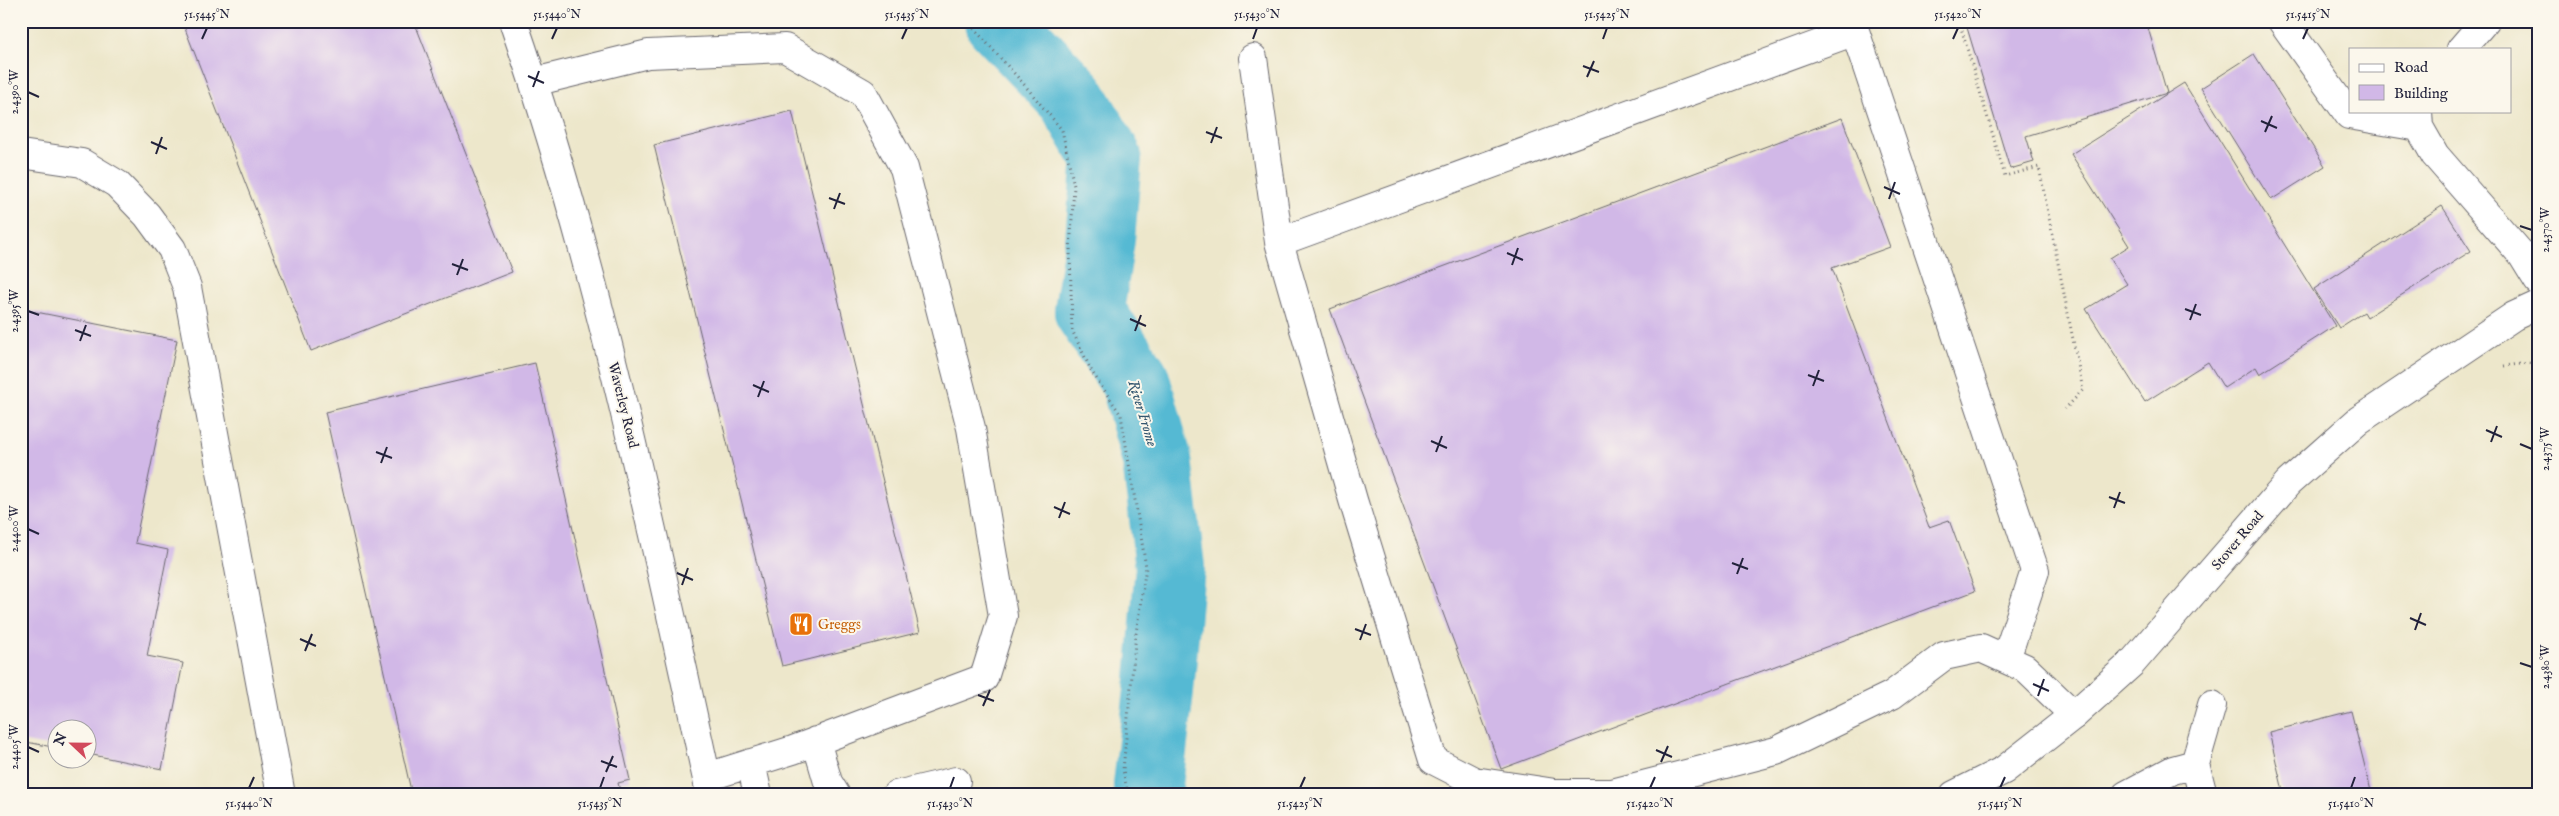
<svg xmlns="http://www.w3.org/2000/svg" width="2559" height="816" viewBox="0 0 2559 816" font-family="'IM FELL English',serif">
  <style>
    .lines { fill: none; stroke-linecap: round; stroke-linejoin: round }
    .river { stroke: #54b9d3; stroke-width: 70 }
    .building { fill: #d1b8e7 }
    .minor-casing { stroke: #69676d; stroke-width: 30 }
    .major-casing { stroke: #69676d; stroke-width: 30 }
    .path { stroke: #69676d; stroke-width: 3; stroke-dasharray: 1 4; stroke-linecap: butt }
    .minor { stroke: #fff; stroke-width: 28 }
    .major { stroke: #fff; stroke-width: 28 }
    .ticks { fill: none; stroke: #22223b; stroke-width: 2 }
    .labels { text-anchor: middle; stroke-width: 4; stroke-linejoin: round; paint-order: stroke }
    .street-label { font-size: 14px; fill: #22223b; stroke: #fbf7ec }
    .food-label { font-size: 14px; fill: #c56008; stroke: #fbf7ec; text-anchor: start }
    .water-label { font-size: 15px; font-style: italic; fill: #345770; stroke: #fbf7ec }
    .neatline { fill: none; stroke: #22223b; stroke-width: 2 }
    .ticks-label { font-size: 12px; text-anchor: middle; fill: #22223b }
  </style>
  <rect width="100%" height="100%" fill="#fbf7ec"/>
  <filter id="ink" filterUnits="userSpaceOnUse"><feTurbulence type="fractalNoise" baseFrequency=".02" numOctaves="2"/><feDisplacementMap in="SourceGraphic" scale="10" xChannelSelector="R" yChannelSelector="G"/><feConvolveMatrix kernelMatrix="1 2 1 2 8 2 1 2 1" color-interpolation-filters="sRGB"/></filter>
  <filter id="wash" filterUnits="userSpaceOnUse"><feTurbulence type="fractalNoise" baseFrequency=".0096" numOctaves="4" result="noise"/><feDisplacementMap in="SourceGraphic" scale="20" xChannelSelector="R" yChannelSelector="G"/><feGaussianBlur stdDeviation="1.12" result="paint"/><feColorMatrix in="noise" values="0 0 0 0 0 0 0 0 0 0 0 0 0 0 0 0 0 1.4 0 .05"/><feComposite in="paint" operator="in"/></filter>
  <g filter="url(#wash)">
    <rect width="100%" height="100%" fill="#ede7cb"/>
    <g class="lines">
      <!-- river -->
      <path class="river" d="M 999,21 L 1072,98 L 1107,158 L 1100,239 L 1089,311 L 1135,380 L 1157,460 L 1170,567 L 1159,691 L 1148,785 L 1150,795"/>
    </g>
    <g id="blocks">
      <!-- building -->
      <path class="building" d="M 182,21 L 414,21 L 512,272 L 311,351 Z
        M 1965,21 L 2146,21 L 2167,93 L 2026,136 L 2034,162 L 2010,169 Z
        M 2254,54 L 2325,166 L 2271,200 L 2201,88 Z
        M 2184,83 L 2335,326 L 2260,374 L 2256,367 L 2224,388 L 2208,362 L 2145,402 L 2086,309 L 2127,284 L 2110,258 L 2129,246 L 2071,154 Z
        M 792,111 L 920,632 L 782,666 L 654,145 Z
        M 1842,118 L 1890,247 L 1832,268 L 1929,527 L 1949,520 L 1975,591 L 1501,769 L 1330,309 Z
        M 2442,206 L 2471,251 L 2367,317 L 2364,312 L 2339,328 L 2314,289 Z
        M 21,309 L 177,340 L 135,543 L 168,550 L 147,656 L 183,663 L 162,769 L 88,754 L 88,728 L 58,728 L 58,748 L 21,741 Z
        M 535,363 L 630,780 L 618,783 L 621,795 L 412,795 L 325,412 Z
        M 2351,711 L 2372,795 L 2284,795 L 2269,732 Z"/>
    </g>
  </g>
  <g filter="url(#ink)">
    <use href="#blocks" fill-opacity="0" stroke="#69676d" stroke-width="1"/>
    <g class="lines">
      <!-- minor casing -->
      <g class="minor-casing">
        <path id="minor" d="M 513,21 C 600,273 653,534 710,793
          M 2282,21 L 2349,115 L 2419,127
          M 2461,49 L 2485,21
          M 1253,58 L 1279,242 L 1353,500 L 1433,760 L 1474,781 L 1555,793 L 1612,793 L 1776,751 L 1892,695 L 1944,656 L 1981,648 L 2025,668 L 2074,715
          M 534,82 L 648,54 L 785,48 L 863,93 L 904,168 L 971,428 L 1003,616 L 984,678 L 793,750 L 707,777
          M 2418,111 L 2419,127 L 2435,155 L 2522,255 L 2538,281
          M 21,154 L 82,163 L 117,184 L 147,215 L 172,249 L 187,287 L 281,795
          M 1279,242 L 1855,31 L 2035,571 L 2006,659
          M 816,741 L 828,782 L 836,795
          M 751,763 L 758,795
          M 2195,764 L 2212,705
          M 896,795 L 956,781
          M 2126,795 L 2173,770 L 2195,764 L 2203,795"/>
      </g>
      <!-- major casing -->
      <g class="major-casing">
        <path id="major" d="M 1954,795 L 2004,770 L 2074,715 L 2132,663 L 2288,483 L 2359,420 L 2514,316 L 2538,305"/>
      </g>
      <!-- path -->
      <path class="path" d="M 967,21 L 1022,82 L 1062,130 L 1074,186 L 1070,251 L 1072,330 L 1092,372 L 1121,415 L 1146,567 L 1136,633 L 1123,770 L 1128,795
        M 1959,21 L 2005,176 L 2039,167 L 2083,390 L 2065,409
        M 2504,366 L 2528,363 L 2538,364"/>
      <!-- minor -->
      <use href="#minor" class="minor"/>
      <!-- major -->
      <use href="#major" class="major"/>
    </g>
  </g>
  <!-- ticks -->
  <path class="ticks" d="M 202,39 L 207,28M 552,39 L 557,28M 902,39 L 907,28M 1253,39 L 1257,28M 1603,39 L 1607,28M 1953,39 L 1958,28M 2303,39 L 2308,28M 1583,66 L 1599,72M 528,76 L 544,83M 1587,77 L 1594,61M 533,87 L 539,71M 28,92 L 39,97M 2261,121 L 2277,128M 1206,132 L 1222,138M 2265,132 L 2272,116M 151,142 L 167,149M 1211,143 L 1217,127M 156,154 L 162,137M 1884,187 L 1900,194M 829,198 L 845,204M 1889,199 L 1895,182M 834,209 L 840,193M 2520,226 L 2532,230M 1507,253 L 1523,260M 452,264 L 468,270M 1512,265 L 1518,248M 457,275 L 463,259M 2185,309 L 2201,315M 28,311 L 39,315M 1130,319 L 1146,326M 2190,320 L 2196,304M 75,330 L 91,336M 1135,331 L 1141,315M 80,341 L 86,325M 1808,375 L 1824,381M 753,385 L 769,392M 1813,386 L 1819,370M 758,397 L 764,381M 2486,430 L 2502,437M 1431,441 L 1447,448M 2491,442 L 2497,426M 2520,444 L 2532,449M 376,452 L 392,458M 1436,452 L 1442,436M 381,463 L 387,447M 2109,497 L 2125,503M 1054,507 L 1070,514M 2114,508 L 2120,492M 1059,518 L 1065,502M 28,529 L 39,534M 1732,563 L 1748,569M 677,573 L 693,580M 1737,574 L 1743,558M 682,585 L 688,568M 2410,618 L 2426,625M 1355,629 L 1371,635M 2415,630 L 2421,613M 300,639 L 316,646M 1360,640 L 1366,624M 305,651 L 312,634M 2520,663 L 2532,667M 2033,684 L 2049,691M 978,695 L 994,701M 2038,696 L 2044,679M 983,706 L 990,690M 28,747 L 39,752M 1656,750 L 1672,757M 601,761 L 617,767M 1661,762 L 1668,746M 606,772 L 613,756M 249,788 L 254,777M 600,788 L 604,777M 950,788 L 954,777M 1300,788 L 1305,777M 1650,788 L 1655,777M 2000,788 L 2005,777M 2351,788 L 2355,777"/>
  <!-- icons -->
  <defs>
    <g id="restaurant-square" transform="scale(1.25)"><rect x="-9" y="-9" width="18" height="18" rx="4" fill="#e8710a" stroke="#fbf7ec"/><path d="M-5-6h1v4h1v-4h1v4h1v-4h1v5L-1.5 .5V6h-2V.5L-5-1ZM5-6V6H3V1.5H1.5Q1.5-4 5-6Z" fill="#fff"/></g>
  </defs>
  <g fill-rule="evenodd">
    <use href="#restaurant-square" x="801" y="624"/>
  </g>
  <g class="labels">
    <!-- street labels -->
    <g class="street-label">
      <text transform="translate(624 405) rotate(76)" y="5">Waverley Road</text>
      <text transform="translate(2237 540) rotate(-50)" y="5">Stover Road</text>
    </g>
    <!-- food labels -->
    <g class="food-label">
      <text x="818" y="629">Greggs</text>
    </g>
    <!-- water labels -->
    <g class="water-label">
      <text transform="translate(1143 413) rotate(73)" y="5">River Frome</text>
    </g>
  </g>
  <!-- margin -->
  <rect width="2559" height="816" fill="none" stroke="#fbf7ec" stroke-width="55"/>
  <!-- legend -->
  <rect x="2349" y="48" width="162" height="65" fill="#fbf7ec" stroke="#a4a2a5"/>
  <rect x="2359" y="64" width="25" height="8" fill="#ffffff" stroke="#a4a2a5"/>
  <text x="2394" y="72" font-size="15" fill="#22223b">Road</text>
  <rect x="2359" y="85" width="25" height="15" fill="#d1b8e7" stroke="#a4a2a5"/>
  <text x="2394" y="98" font-size="15" fill="#22223b">Building</text>
  <!-- north arrow -->
  <g transform="translate(72 744) rotate(292)"><circle r="24" fill="#fbf7ec" stroke="#a4a2a5"/>
  <path d="M0-4L9 19L0 12L-9 19Z" fill="#d1495b"/>
  <text y="-8" font-size="14" font-weight="bold" text-anchor="middle" fill="#22223b">N</text>
  </g>
  <rect x="28" y="28" width="2504" height="760" class="neatline"/>
  <g class="ticks-label">
    <text x="207" y="18">51.5445°N</text>
    <text x="557" y="18">51.5440°N</text>
    <text x="907" y="18">51.5435°N</text>
    <text x="1257" y="18">51.5430°N</text>
    <text x="1607" y="18">51.5425°N</text>
    <text x="1958" y="18">51.5420°N</text>
    <text x="2308" y="18">51.5415°N</text>
    <text transform="translate(14 92) rotate(-90)" y="4">2.4390°W</text>
    <text transform="translate(2545 230) rotate(-90)" y="4">2.4370°W</text>
    <text transform="translate(14 311) rotate(-90)" y="4">2.4395°W</text>
    <text transform="translate(2545 449) rotate(-90)" y="4">2.4375°W</text>
    <text transform="translate(14 529) rotate(-90)" y="4">2.4400°W</text>
    <text transform="translate(2545 667) rotate(-90)" y="4">2.4380°W</text>
    <text transform="translate(14 747) rotate(-90)" y="4">2.4405°W</text>
    <text x="249" y="807">51.5440°N</text>
    <text x="600" y="807">51.5435°N</text>
    <text x="950" y="807">51.5430°N</text>
    <text x="1300" y="807">51.5425°N</text>
    <text x="1650" y="807">51.5420°N</text>
    <text x="2000" y="807">51.5415°N</text>
    <text x="2351" y="807">51.5410°N</text>
  </g>
</svg>
